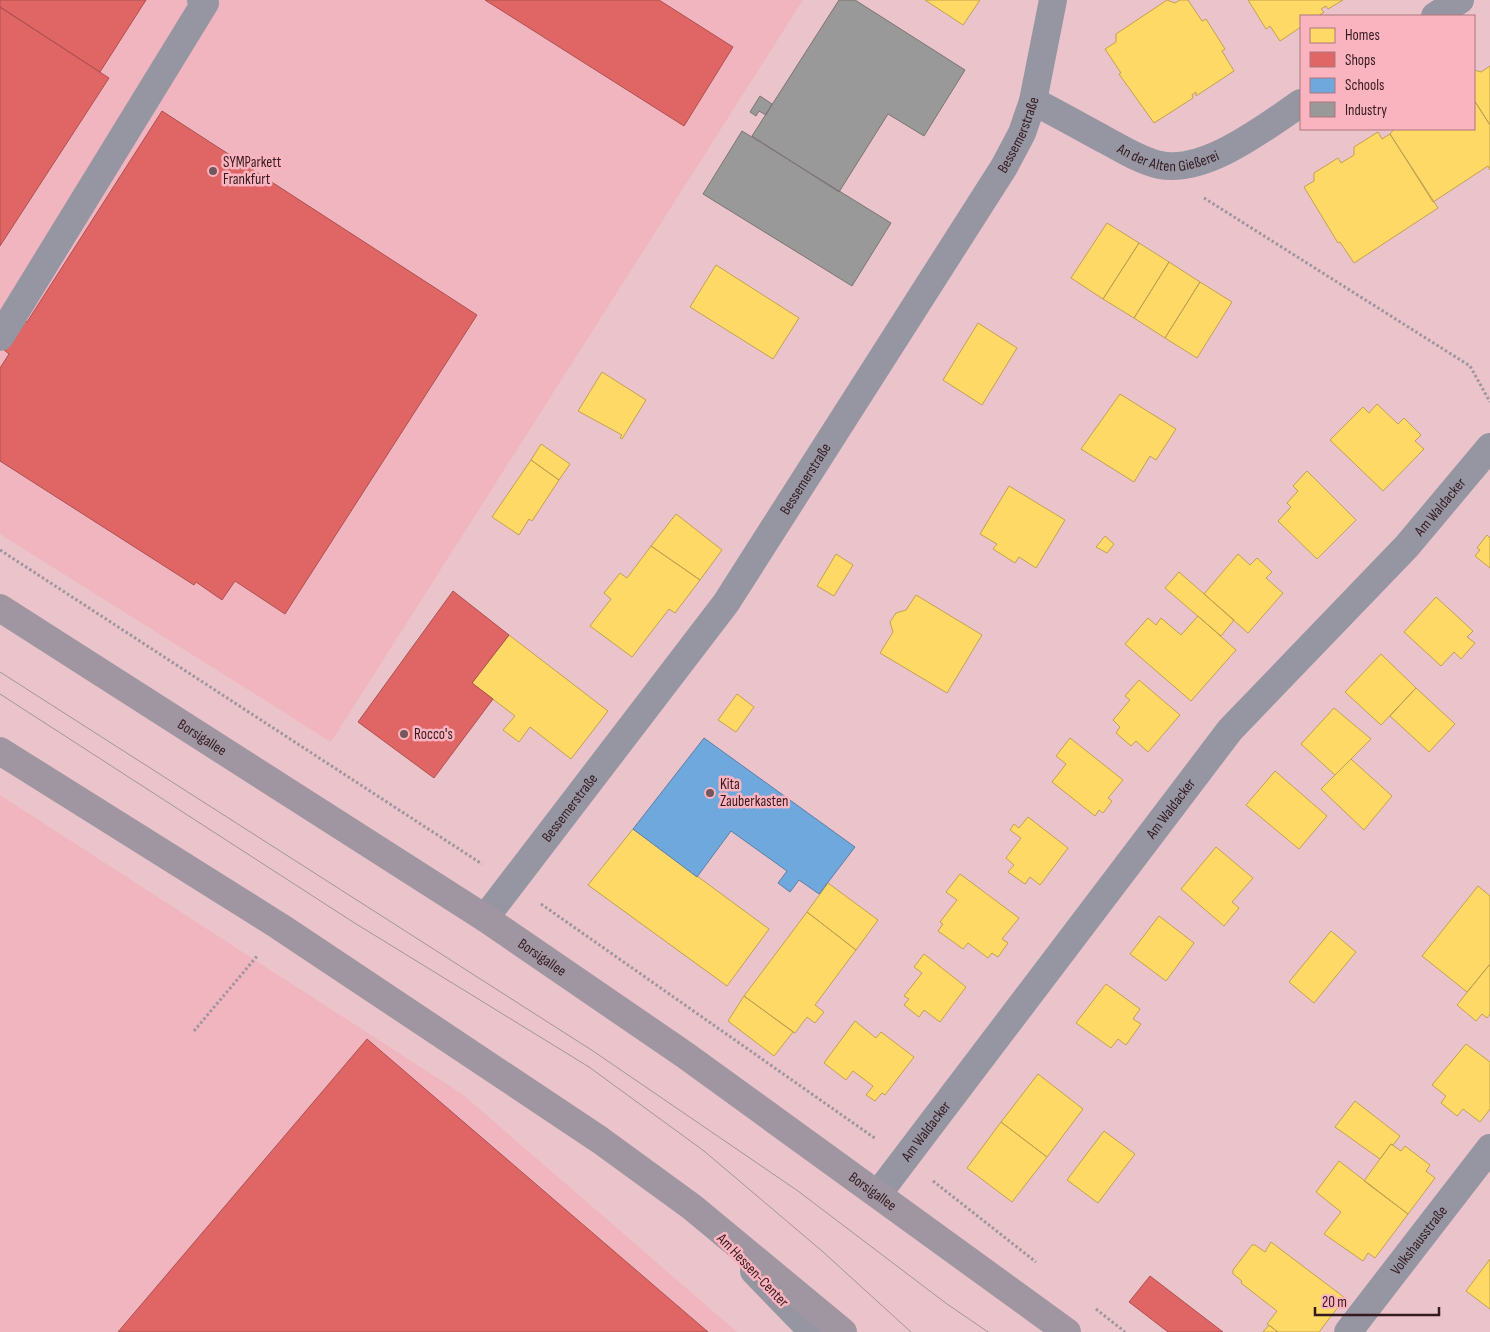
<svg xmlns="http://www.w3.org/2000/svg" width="1490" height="1332" viewBox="0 0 1490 1332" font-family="'Sofia Sans Condensed',sans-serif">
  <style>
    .built { fill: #f0b5be }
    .homes { fill: #ffd966; stroke: #c2a051 }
    .shops { fill: #e06666; stroke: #ad5051 }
    .schools { fill: #6fa8dc; stroke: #5e7ea4 }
    .industry { fill: #999; stroke: #7b7375 }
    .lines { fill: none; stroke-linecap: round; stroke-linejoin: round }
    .path { stroke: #9e959e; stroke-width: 3; stroke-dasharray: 2.5 2.5; stroke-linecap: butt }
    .minor { stroke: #9696a3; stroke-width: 28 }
    .major { stroke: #a096a1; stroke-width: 28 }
    .tram { stroke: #a3949b; stroke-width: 1 }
    .poi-dot { fill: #74565c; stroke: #fab4bf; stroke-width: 2 }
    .labels { text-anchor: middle; stroke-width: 5; stroke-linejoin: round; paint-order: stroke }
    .street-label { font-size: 15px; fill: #351b20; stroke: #fab4bf }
    .poi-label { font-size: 15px; fill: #351b20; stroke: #fab4bf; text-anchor: start }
  </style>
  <rect width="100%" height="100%" fill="#eac4ca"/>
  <!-- built -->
  <path class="built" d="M 0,0 L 803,0 L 331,742 L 0,534 Z
    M 0,795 L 462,1094 L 737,1332 L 0,1332 Z"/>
  <!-- homes -->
  <path class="homes" d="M 925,0 L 980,0 L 963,25 Z
    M 1167,0 L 1175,3 L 1180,0 L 1188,0 L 1202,21 L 1206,19 L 1225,49 L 1222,51 L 1234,71 L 1196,96 L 1196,92 L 1192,95 L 1193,98 L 1154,123 L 1119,74 L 1121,73 L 1105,49 L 1116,42 L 1116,34 Z
    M 1248,0 L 1343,0 L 1328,9 L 1326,6 L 1321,9 L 1324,12 L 1318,16 L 1301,16 L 1301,27 L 1280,41 L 1270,26 L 1266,29 Z
    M 1490,66 L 1490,125 L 1474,100 L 1474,70 L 1481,72 Z
    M 1474,100 L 1490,125 L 1490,170 L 1488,166 L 1433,202 L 1390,134 L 1394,129 L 1474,129 Z
    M 1378,132 L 1382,139 L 1390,134 L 1438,208 L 1354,263 L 1340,242 L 1338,243 L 1304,187 L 1314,181 L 1314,173 L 1338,158 L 1341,163 L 1354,155 L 1354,147 Z
    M 1107,223 L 1139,243 L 1103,299 L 1071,278 Z
    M 1139,243 L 1169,262 L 1134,318 L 1103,299 Z
    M 1169,262 L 1200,282 L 1165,338 L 1134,318 Z
    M 716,265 L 799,318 L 773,359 L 690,307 Z
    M 1200,282 L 1232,302 L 1197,358 L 1165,338 Z
    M 978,323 L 1017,348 L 982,405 L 943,380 Z
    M 602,372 L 646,400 L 622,439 L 620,438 L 622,435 L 578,411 Z
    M 1120,394 L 1176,429 L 1156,460 L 1150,456 L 1134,482 L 1081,449 Z
    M 1377,404 L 1398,424 L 1404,418 L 1421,435 L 1415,441 L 1424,449 L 1383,491 L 1330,440 L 1363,407 L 1369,413 Z
    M 541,444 L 570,464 L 559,480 L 531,460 Z
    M 531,460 L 559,480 L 532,521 L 529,519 L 519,535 L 492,517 Z
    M 1307,471 L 1356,520 L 1317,559 L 1278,521 L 1291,507 L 1287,503 L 1298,491 L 1293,486 Z
    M 1009,486 L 1065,520 L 1036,568 L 1019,557 L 1015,563 L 993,549 L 997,544 L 980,534 Z
    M 676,514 L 722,550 L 700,580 L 651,546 Z
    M 1487,535 L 1490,538 L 1490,568 L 1475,556 L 1480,550 L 1477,548 Z
    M 1105,536 L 1114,544 L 1107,553 L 1096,547 Z
    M 651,546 L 700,580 L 675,613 L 669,609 L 632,657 L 590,626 L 611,599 L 604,593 L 620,573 L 627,578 Z
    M 836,554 L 853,565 L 834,596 L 817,586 Z
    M 1238,554 L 1250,565 L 1257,558 L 1272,572 L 1266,578 L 1283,593 L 1248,633 L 1204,594 Z
    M 1179,572 L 1234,620 L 1221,636 L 1165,588 Z
    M 916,595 L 982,635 L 947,693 L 880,653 L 893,632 L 890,622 L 896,613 L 906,610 Z
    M 1436,597 L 1473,631 L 1467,637 L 1475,643 L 1461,659 L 1454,652 L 1441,666 L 1404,632 Z
    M 1198,616 L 1236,650 L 1191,701 L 1125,644 L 1148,618 L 1156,625 L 1161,618 L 1181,635 Z
    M 509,635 L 608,711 L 571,759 L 530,727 L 519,742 L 503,730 L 515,716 L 472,683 Z
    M 1381,654 L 1416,688 L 1381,725 L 1345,692 Z
    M 1139,680 L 1180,715 L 1148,752 L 1136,741 L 1131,746 L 1116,733 L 1120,727 L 1113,720 L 1130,700 L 1125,696 Z
    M 1416,688 L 1455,724 L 1429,752 L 1390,716 Z
    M 737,694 L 754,707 L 736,732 L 718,720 Z
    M 1334,708 L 1371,739 L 1335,775 L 1301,744 Z
    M 1070,738 L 1123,780 L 1108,798 L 1112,801 L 1103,813 L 1099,810 L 1095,816 L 1052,782 L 1066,764 L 1056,756 Z
    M 1351,759 L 1392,796 L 1364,830 L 1321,789 Z
    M 1275,771 L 1327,816 L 1299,849 L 1246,805 Z
    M 1028,817 L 1068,848 L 1040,885 L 1030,877 L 1025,884 L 1008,872 L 1014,865 L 1006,858 L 1021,838 L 1010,830 L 1014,824 L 1019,828 Z
    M 633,829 L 769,929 L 727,986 L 588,885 Z
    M 1216,847 L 1253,878 L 1232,902 L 1239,908 L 1224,926 L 1181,889 Z
    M 960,874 L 1019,918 L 1002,939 L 1008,943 L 998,957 L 992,953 L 988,958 L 968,943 L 963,949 L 938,931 L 943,924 L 940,922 L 957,900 L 946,892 Z
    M 828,883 L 878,920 L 856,950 L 807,912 Z
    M 1478,886 L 1490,896 L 1490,964 L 1467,992 L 1422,956 Z
    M 807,912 L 856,950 L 815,1005 L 824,1012 L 815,1023 L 807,1017 L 795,1033 L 744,996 Z
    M 1159,916 L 1194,943 L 1166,981 L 1130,954 Z
    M 1331,931 L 1356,952 L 1314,1003 L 1289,982 Z
    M 924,954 L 966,987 L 940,1022 L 924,1010 L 919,1017 L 904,1005 L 909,999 L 904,996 L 922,973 L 914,967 Z
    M 1490,964 L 1490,1014 L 1487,1018 L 1482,1014 L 1476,1021 L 1457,1005 Z
    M 1106,984 L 1140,1009 L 1133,1019 L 1141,1024 L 1126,1045 L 1118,1039 L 1111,1048 L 1076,1023 Z
    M 744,996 L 793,1032 L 774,1056 L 728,1021 Z
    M 855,1021 L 876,1038 L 881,1032 L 914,1057 L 885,1095 L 882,1093 L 875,1101 L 866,1095 L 873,1086 L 853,1071 L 846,1080 L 824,1063 Z
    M 1466,1044 L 1490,1062 L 1490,1109 L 1480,1122 L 1463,1109 L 1457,1116 L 1441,1103 L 1446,1096 L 1432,1085 Z
    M 1038,1074 L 1083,1109 L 1047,1157 L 1001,1122 Z
    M 1355,1101 L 1400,1136 L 1393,1145 L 1391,1144 L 1380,1159 L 1335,1127 Z
    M 1001,1122 L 1047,1157 L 1012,1202 L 967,1168 Z
    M 1104,1131 L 1135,1154 L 1098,1203 L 1067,1180 Z
    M 1391,1144 L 1401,1151 L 1405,1146 L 1430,1165 L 1426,1171 L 1435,1178 L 1408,1214 L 1364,1181 Z
    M 1339,1161 L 1408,1214 L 1375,1258 L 1368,1253 L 1363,1261 L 1324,1234 L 1341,1212 L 1316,1192 Z
    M 1271,1242 L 1345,1298 L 1319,1332 L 1278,1332 L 1267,1324 L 1277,1311 L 1241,1283 L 1242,1281 L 1233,1274 L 1233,1270 L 1252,1245 L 1255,1245 L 1265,1252 Z
    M 1490,1259 L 1490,1309 L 1466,1291 Z
    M 1269,1325 L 1278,1332 L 1263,1332 Z"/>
  <!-- shops -->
  <path class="shops" d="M 0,0 L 146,0 L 100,72 L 0,7 Z
    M 485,0 L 659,0 L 733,47 L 684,126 Z
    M 0,7 L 109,78 L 0,246 Z
    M 162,111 L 477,315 L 285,614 L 235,581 L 222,600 L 196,582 L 194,585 L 0,461 L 0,368 L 9,354 L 4,350 L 23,319 L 27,322 Z
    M 453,591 L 509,635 L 472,683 L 493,699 L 434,778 L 358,722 Z
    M 367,1039 L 708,1332 L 118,1332 Z
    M 1150,1276 L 1223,1332 L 1168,1332 L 1129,1302 Z"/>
  <!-- schools -->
  <path class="schools" d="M 704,738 L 855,847 L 819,894 L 799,880 L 790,892 L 778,883 L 787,871 L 731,831 L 697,877 L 633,829 Z"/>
  <!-- industry -->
  <path class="industry" d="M 839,0 L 855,0 L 965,70 L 924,136 L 888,114 L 839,192 L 752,136 Z
    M 760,96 L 772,104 L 766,115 L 759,111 L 756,116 L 750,112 Z
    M 742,131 L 891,223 L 852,286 L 703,194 Z"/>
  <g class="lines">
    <!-- path -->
    <path class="path" d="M 1204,198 L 1470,366 L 1490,402
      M 0,550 L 482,864
      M 541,904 L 876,1139
      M 194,1031 L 258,955
      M 933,1181 L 1036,1262
      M 1096,1309 L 1125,1332"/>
    <!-- minor -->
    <g class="minor">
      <path d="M 1435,16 L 1460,0"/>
      <path id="s1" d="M 1033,101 C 1058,114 1083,128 1107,141 C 1124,150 1141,161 1160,165 C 1206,174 1265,127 1301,103"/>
      <path d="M 0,337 L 205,3 L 201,0"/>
      <path id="s2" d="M 485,918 L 726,603 L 1004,167 L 1022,133 L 1033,101 L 1053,0"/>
      <path id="s3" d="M 878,1194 L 1230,730 L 1407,546 L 1490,447"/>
      <path d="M 754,1271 L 813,1332"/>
      <path id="s4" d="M 1348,1332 L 1490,1148"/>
    </g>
    <!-- major -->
    <g class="major">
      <path id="s5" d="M 0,608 L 485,918 L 685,1055 L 1067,1332"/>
      <path d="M 0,751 L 279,926 L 600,1140 L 692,1207 L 843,1332"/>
    </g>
    <!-- tram -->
    <path class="tram" d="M 0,672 L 593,1051 L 798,1191 L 947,1304 L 988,1332
      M 0,694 L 353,922 L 589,1067 L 704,1151 L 822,1251 L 911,1332"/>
  </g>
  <!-- markers -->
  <g class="poi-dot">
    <circle cx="213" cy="171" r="5"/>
    <circle cx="404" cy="734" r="5"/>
    <circle cx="710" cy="793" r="5"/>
  </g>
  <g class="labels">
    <!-- street labels -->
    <g class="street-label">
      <text dy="5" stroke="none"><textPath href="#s2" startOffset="949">Bessemerstraße</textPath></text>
      <text dy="5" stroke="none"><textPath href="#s1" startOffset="150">An der Alten Gießerei</textPath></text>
      <text dy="5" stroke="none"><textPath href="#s2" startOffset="544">Bessemerstraße</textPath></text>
      <text dy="5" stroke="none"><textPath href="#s3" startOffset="889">Am Waldacker</textPath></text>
      <text dy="5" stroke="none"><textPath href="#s5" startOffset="240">Borsigallee</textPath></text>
      <text dy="5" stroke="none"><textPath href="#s2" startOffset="139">Bessemerstraße</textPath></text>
      <text dy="5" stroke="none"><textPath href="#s3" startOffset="484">Am Waldacker</textPath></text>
      <text dy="5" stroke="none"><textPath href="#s5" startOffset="645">Borsigallee</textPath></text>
      <text dy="5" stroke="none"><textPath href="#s3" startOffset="79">Am Waldacker</textPath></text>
      <text dy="5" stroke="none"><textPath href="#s5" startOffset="1050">Borsigallee</textPath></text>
      <text dy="5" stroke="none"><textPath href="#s4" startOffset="116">Volkshausstraße</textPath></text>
      <text transform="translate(753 1270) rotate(46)" y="5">Am Hessen-Center</text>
    </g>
    <!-- poi labels -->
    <g class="poi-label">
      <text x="223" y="167">SYMParkett<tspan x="223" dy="17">Frankfurt</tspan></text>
      <text x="414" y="739">Rocco's</text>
      <text x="720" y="789">Kita<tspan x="720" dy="17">Zauberkasten</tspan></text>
    </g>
  </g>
  <!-- legend -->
  <rect x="1300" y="15" width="175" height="115" fill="#fab4bf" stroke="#ab777f"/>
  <rect x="1310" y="28" width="25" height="15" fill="#ffd966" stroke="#ab777f"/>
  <text x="1345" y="40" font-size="15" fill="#351b20">Homes</text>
  <rect x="1310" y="52" width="25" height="15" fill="#e06666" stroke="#ab777f"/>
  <text x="1345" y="65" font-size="15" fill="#351b20">Shops</text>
  <rect x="1310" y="78" width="25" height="15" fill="#6fa8dc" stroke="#ab777f"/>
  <text x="1345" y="90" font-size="15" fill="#351b20">Schools</text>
  <rect x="1310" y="102" width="25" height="15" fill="#999999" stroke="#ab777f"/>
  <text x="1345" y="115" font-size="15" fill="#351b20">Industry</text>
  <!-- scale -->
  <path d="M1315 1307v8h124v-8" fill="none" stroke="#351b20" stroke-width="2.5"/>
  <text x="1322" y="1307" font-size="15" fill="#351b20" stroke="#fab4bf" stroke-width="4" paint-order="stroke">20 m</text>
</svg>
